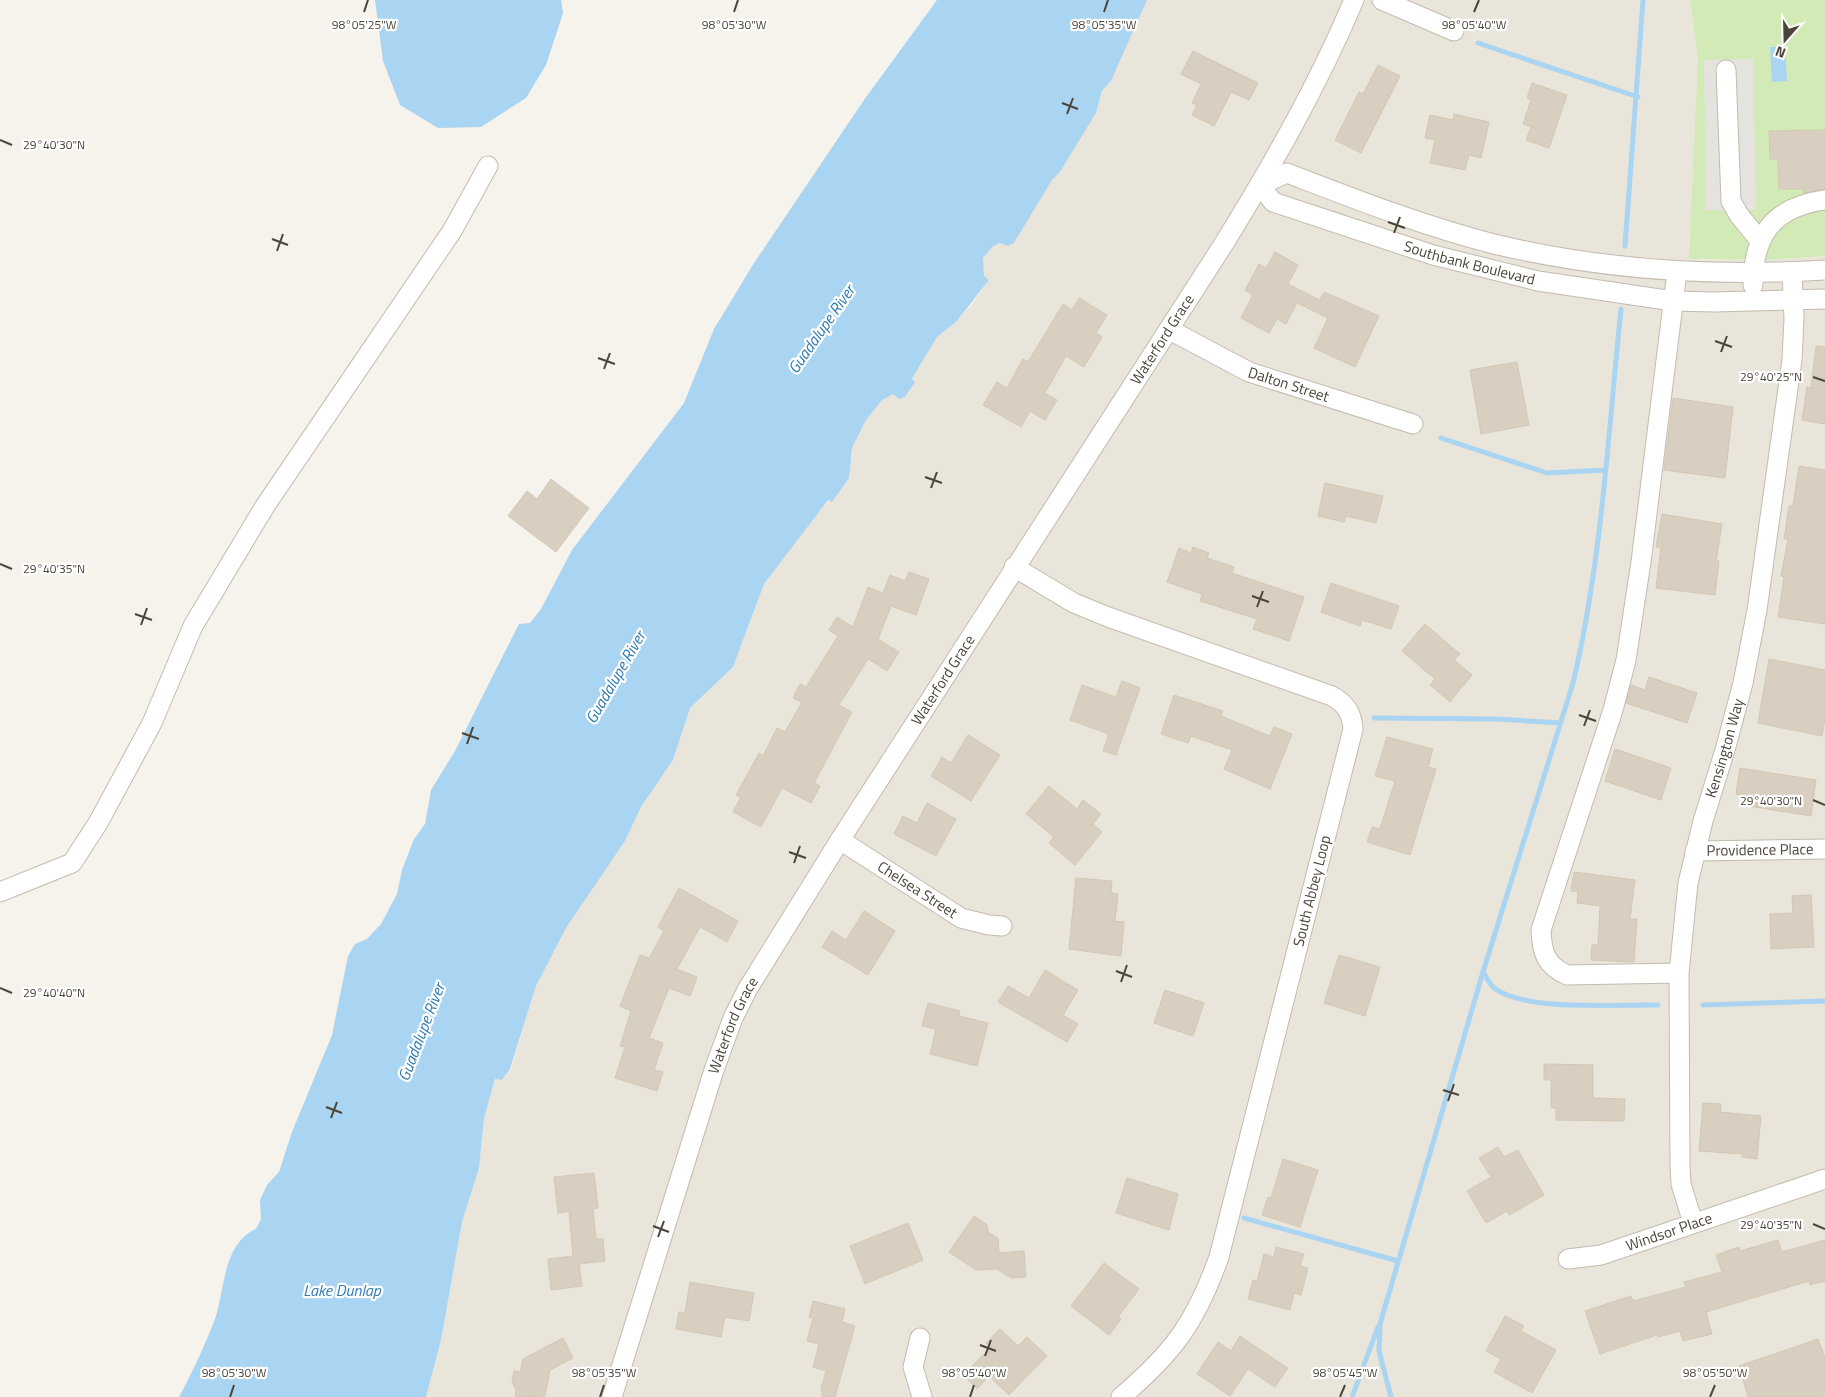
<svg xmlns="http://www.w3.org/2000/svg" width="1825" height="1397" viewBox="0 0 1825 1397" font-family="'Titillium Web',sans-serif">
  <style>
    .residential { fill: #eae5da }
    .green { fill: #d2eab5 }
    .parking { fill: #e5e3e0 }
    .water { fill: #a9d4f2 }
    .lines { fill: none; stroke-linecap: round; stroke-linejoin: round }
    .stream { stroke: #a9d4f2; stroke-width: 5 }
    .building { fill: #d8cfc1; stroke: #d3c7b4 }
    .minor-casing { stroke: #c2bbae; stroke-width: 21 }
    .minor { stroke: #fff; stroke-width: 19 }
    .ticks { fill: none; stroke: #4b4439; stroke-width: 2 }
    .labels { text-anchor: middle; stroke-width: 4.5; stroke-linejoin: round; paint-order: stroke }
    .street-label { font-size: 15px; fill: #4b4439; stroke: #fff }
    .water-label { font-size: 16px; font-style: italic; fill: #2e7ab2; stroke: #fff }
    .ticks-label { font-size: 12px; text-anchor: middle; fill: #4b4439; stroke: #fff; stroke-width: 4.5; stroke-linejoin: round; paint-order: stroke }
  </style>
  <rect width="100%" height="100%" fill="#f6f3ec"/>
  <!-- residential -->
  <path class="residential" d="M 1147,0 L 1690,0 L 1698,58 L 1698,260 L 1766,260 L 1825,256 L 1825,1397 L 426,1397 L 441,1340 L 462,1222 L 479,1168 L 484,1118 L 495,1079 L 502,1080 L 511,1069 L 536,986 L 566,928 L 625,841 L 641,807 L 673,760 L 690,708 L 733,667 L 764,584 L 805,528 L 829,500 L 851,459 L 852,448 L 866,420 L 882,400 L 912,380 L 937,337 L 956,322 L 972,304 L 989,280 L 984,276 L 983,258 L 992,247 L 1000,243 L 1008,246 L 1014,243 L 1052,180 L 1060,172 L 1096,113 L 1102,91 L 1111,81 Z"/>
  <!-- green -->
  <path class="green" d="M 1690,0 L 1825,0 L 1825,256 L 1766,260 L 1689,259 L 1698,58 Z"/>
  <!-- parking -->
  <path class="parking" d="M 1753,59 L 1756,210 L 1706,210 L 1704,60 Z"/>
  <!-- water -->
  <path class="water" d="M 375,0 L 561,0 L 563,13 L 546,65 L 526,98 L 481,127 L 438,128 L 400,105 L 383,61 Z
    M 937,0 L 1147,0 L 1111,81 L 1102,91 L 1096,113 L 1060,172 L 1052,180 L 1014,243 L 1008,246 L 1000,243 L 992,247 L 983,258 L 984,276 L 989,280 L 956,322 L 937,337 L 912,379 L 915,382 L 905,397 L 899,399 L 893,394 L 882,400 L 866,420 L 852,448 L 849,478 L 832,502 L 828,500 L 764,584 L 733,667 L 690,708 L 673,760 L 641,807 L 625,841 L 566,928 L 536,986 L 510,1069 L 502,1080 L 495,1079 L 484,1118 L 479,1168 L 462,1222 L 441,1340 L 426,1397 L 179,1397 C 193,1371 206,1343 216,1316 C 225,1286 224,1243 256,1229 L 261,1219 L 260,1200 L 267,1185 L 279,1172 L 292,1132 L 332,1035 L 348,956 L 355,944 L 367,939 L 381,924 L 397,894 L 402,870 L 414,839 L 425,824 L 431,790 L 455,751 L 519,624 L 530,623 L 541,609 L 572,550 L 684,403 L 714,329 L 754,263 L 864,100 Z
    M 1770,47 L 1785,47 L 1787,81 L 1772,82 Z"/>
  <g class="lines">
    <!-- stream -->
    <path class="stream" d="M 1478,43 L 1638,97
      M 1625,246 L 1643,0
      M 1441,438 L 1547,473 L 1605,470
      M 1374,718 L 1496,719 L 1561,723
      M 1483,972 C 1486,977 1490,984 1494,988 C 1526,1012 1616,1004 1658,1005
      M 1703,1005 L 1825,1001
      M 1244,1218 L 1398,1261
      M 1352,1397 L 1378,1327
      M 1391,1397 L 1379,1351 L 1380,1324 L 1483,972 L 1573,683 C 1602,561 1608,434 1621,309"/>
  </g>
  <!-- building -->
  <path class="building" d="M 1193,51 L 1258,83 L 1249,100 L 1231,92 L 1214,126 L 1192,115 L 1197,105 L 1192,103 L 1201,84 L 1181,74 Z
    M 1378,65 L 1400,76 L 1361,153 L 1335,140 L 1359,92 L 1363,94 Z
    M 1532,83 L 1567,95 L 1549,148 L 1526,140 L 1531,127 L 1523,124 L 1531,100 L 1527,98 Z
    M 1454,114 L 1489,122 L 1481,158 L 1469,155 L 1465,170 L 1430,163 L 1435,140 L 1425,138 L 1430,115 L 1453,120 Z
    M 1825,130 L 1825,189 L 1804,193 L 1804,189 L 1779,189 L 1778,159 L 1770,159 L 1769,131 Z
    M 1275,252 L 1298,265 L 1288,284 L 1320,300 L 1324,292 L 1379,316 L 1355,367 L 1314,348 L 1328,318 L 1297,303 L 1286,324 L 1277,319 L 1269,333 L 1241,318 L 1253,295 L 1245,290 L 1259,264 L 1266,268 Z
    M 1079,298 L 1107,315 L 1096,333 L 1102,337 L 1084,367 L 1066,356 L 1045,393 L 1057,400 L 1045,420 L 1030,411 L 1021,427 L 983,405 L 997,382 L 1007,388 L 1023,359 L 1028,362 L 1063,304 L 1072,310 Z
    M 1816,346 L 1825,347 L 1825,424 L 1802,420 L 1807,387 L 1811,388 Z
    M 1517,362 L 1529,425 L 1481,434 L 1470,370 Z
    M 1673,398 L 1733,407 L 1725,478 L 1664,470 Z
    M 1799,466 L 1825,470 L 1825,624 L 1778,617 L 1784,577 L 1781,576 L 1788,539 L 1784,539 L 1789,506 L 1793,506 Z
    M 551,479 L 589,508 L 556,552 L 508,516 L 527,491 L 537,499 Z
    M 1325,483 L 1383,496 L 1376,523 L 1346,516 L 1344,522 L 1318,516 Z
    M 1662,514 L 1722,524 L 1716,561 L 1719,561 L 1715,595 L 1656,588 L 1661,547 L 1656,547 Z
    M 1193,547 L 1209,553 L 1207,558 L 1234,567 L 1232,573 L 1304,597 L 1289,641 L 1253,629 L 1257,619 L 1200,601 L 1202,594 L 1167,582 L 1179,548 L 1191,553 Z
    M 909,572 L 929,579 L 916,615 L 891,606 L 878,639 L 899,652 L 887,671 L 868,659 L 839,705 L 852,712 L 814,783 L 820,786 L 811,803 L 782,788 L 761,827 L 733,812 L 741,797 L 736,795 L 759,753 L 763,756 L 777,728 L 785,732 L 802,702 L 793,698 L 800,684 L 806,687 L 838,636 L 829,630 L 837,617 L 853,627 L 868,587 L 883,593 L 890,575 L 905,581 Z
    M 1331,583 L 1399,606 L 1391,629 L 1362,620 L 1360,626 L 1321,612 Z
    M 1425,624 L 1460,654 L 1454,660 L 1472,675 L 1450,702 L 1430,685 L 1435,679 L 1402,651 Z
    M 1769,659 L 1825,670 L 1825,720 L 1822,736 L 1758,723 Z
    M 1649,677 L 1697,693 L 1687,723 L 1626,703 L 1631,685 L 1645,690 Z
    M 1122,681 L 1140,688 L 1116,755 L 1103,751 L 1109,734 L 1070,720 L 1082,685 L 1116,697 Z
    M 1174,695 L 1223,711 L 1221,716 L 1270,736 L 1274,727 L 1292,734 L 1270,789 L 1224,769 L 1232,750 L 1191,736 L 1188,743 L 1161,734 Z
    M 968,735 L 1000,755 L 971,801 L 931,776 L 942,757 L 951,763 Z
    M 1387,737 L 1433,749 L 1428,767 L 1436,769 L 1410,855 L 1367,842 L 1372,827 L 1380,829 L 1395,781 L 1375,776 Z
    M 1615,749 L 1671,768 L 1661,800 L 1605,781 Z
    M 1740,768 L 1816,780 L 1811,816 L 1748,806 L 1750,796 L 1736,794 Z
    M 1049,786 L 1077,809 L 1083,800 L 1101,814 L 1093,824 L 1102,832 L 1075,865 L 1049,843 L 1054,837 L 1026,814 Z
    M 927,803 L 956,819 L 936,856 L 894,834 L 903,816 L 917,823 Z
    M 1574,872 L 1635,880 L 1630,919 L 1637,919 L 1634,962 L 1591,960 L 1592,945 L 1598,945 L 1600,906 L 1577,903 L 1578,892 L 1571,891 Z
    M 1076,878 L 1112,881 L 1111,893 L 1118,894 L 1115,921 L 1124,922 L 1121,956 L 1069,949 Z
    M 679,888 L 738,921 L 727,942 L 700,927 L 677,969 L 697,977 L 690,996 L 669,988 L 649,1038 L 663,1043 L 654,1070 L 663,1072 L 657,1091 L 615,1078 L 625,1047 L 620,1046 L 631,1011 L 620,1006 L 640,955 L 649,958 L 664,931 L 658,927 Z
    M 1811,895 L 1814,947 L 1771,949 L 1770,914 L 1793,913 L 1792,896 Z
    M 864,911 L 895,931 L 868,975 L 822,947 L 832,931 L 846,940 Z
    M 1339,955 L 1380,967 L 1365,1016 L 1324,1003 Z
    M 1045,970 L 1078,990 L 1063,1015 L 1078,1024 L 1067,1042 L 998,1002 L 1008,986 L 1029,998 Z
    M 1165,990 L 1204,1003 L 1193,1036 L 1154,1023 Z
    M 928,1003 L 960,1011 L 959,1016 L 988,1023 L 977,1066 L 930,1054 L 936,1029 L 922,1026 Z
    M 1544,1064 L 1593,1065 L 1593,1098 L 1625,1099 L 1624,1121 L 1556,1120 L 1556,1108 L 1551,1108 L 1551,1080 L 1544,1080 Z
    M 1703,1103 L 1721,1104 L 1720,1112 L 1761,1116 L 1757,1159 L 1742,1157 L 1742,1154 L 1699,1151 Z
    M 1498,1147 L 1504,1157 L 1518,1150 L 1544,1195 L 1509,1215 L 1507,1211 L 1486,1223 L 1467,1191 L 1491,1177 L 1479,1158 Z
    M 1283,1159 L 1318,1170 L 1300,1227 L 1262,1215 L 1268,1197 L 1271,1198 Z
    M 594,1173 L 598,1208 L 593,1209 L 596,1239 L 603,1239 L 605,1261 L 579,1264 L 582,1286 L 551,1290 L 548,1259 L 573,1256 L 569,1211 L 558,1213 L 554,1177 Z
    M 1127,1178 L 1178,1194 L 1169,1230 L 1116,1213 Z
    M 974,1216 L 987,1225 L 988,1232 L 998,1238 L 999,1253 L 1024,1251 L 1026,1277 L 1011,1278 L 997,1269 L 976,1270 L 949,1252 Z
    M 908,1223 L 923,1260 L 865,1284 L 850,1246 Z
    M 1778,1240 L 1782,1252 L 1825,1240 L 1825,1281 L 1810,1285 L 1809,1281 L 1706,1312 L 1712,1334 L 1683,1341 L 1680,1331 L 1658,1337 L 1657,1335 L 1600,1354 L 1585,1311 L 1631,1296 L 1633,1301 L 1686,1287 L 1684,1282 L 1722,1272 L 1716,1255 L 1739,1247 L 1740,1251 Z
    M 1276,1247 L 1304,1254 L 1300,1266 L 1308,1268 L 1301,1295 L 1294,1293 L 1290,1310 L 1248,1299 L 1253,1280 L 1257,1281 L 1264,1254 L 1274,1257 Z
    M 1104,1263 L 1139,1289 L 1118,1317 L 1121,1319 L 1109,1335 L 1071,1306 Z
    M 690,1282 L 754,1293 L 749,1321 L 725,1317 L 721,1337 L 676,1329 L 679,1312 L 685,1313 Z
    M 813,1301 L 845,1309 L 842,1322 L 855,1326 L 835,1397 L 823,1397 L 821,1389 L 826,1371 L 813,1367 L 819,1344 L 807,1341 L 813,1318 L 809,1317 Z
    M 1505,1316 L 1524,1326 L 1521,1331 L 1556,1350 L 1532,1393 L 1494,1372 L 1501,1359 L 1486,1351 Z
    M 1000,1329 L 1018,1346 L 1027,1337 L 1047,1356 L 1009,1395 L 989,1376 L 977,1389 L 963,1375 L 991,1347 L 986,1343 Z
    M 1240,1336 L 1288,1368 L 1275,1387 L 1248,1369 L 1230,1396 L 1197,1374 L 1218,1342 L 1231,1351 Z
    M 563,1338 L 573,1358 L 550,1370 L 545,1396 L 515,1397 L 516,1390 L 512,1382 L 514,1371 L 520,1372 L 523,1359 Z
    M 1818,1339 L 1825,1357 L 1825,1395 L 1819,1397 L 1748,1397 L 1739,1366 Z"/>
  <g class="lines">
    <!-- minor casing -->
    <g class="minor-casing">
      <g id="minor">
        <path d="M 1382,0 L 1454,31"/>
        <path d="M 1726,70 L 1731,201 L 1739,215 L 1760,241"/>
        <path id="s1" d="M 1825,270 C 1714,277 1603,270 1494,244 C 1423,226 1355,199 1287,173 L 1260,185 L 1273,202 L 1433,255 L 1538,281 L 1673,301 L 1715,302 L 1825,299"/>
        <path d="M 1677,272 L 1641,562 L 1626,660 L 1613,710 L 1541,930 C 1542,952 1545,965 1567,975 L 1679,973"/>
        <path d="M 1753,285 C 1753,234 1774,207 1825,200"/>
        <path id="s2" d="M 1170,330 L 1249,372 L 1413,424"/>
        <path d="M 1014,567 L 1074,603 L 1108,617 L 1332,696 C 1346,704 1352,713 1353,729 L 1219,1257 C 1196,1322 1173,1353 1121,1397"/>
        <path id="s3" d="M 840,840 L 961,918 L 989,925 L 1002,926"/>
        <path id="s4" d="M 1695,851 L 1825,849"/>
        <path d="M 0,892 L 72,863 L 98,823 L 152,723 L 193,626 L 265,506 L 452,231 L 488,166"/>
        <path id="s5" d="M 1693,1223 L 1681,1184 L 1680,1165 L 1679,973 L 1688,883 L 1703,821 L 1725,750 L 1743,683 L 1757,610 L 1792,360 L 1794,319 L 1792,272"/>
        <path id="s6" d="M 1568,1259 L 1601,1255 L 1825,1179"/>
        <path d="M 920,1338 L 913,1367 L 922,1397"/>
        <path id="s7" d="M 612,1397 L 714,1070 L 733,1018 L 747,990 L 840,840 L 1225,242 C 1273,164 1318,85 1354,0"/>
      </g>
    </g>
    <!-- minor -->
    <use href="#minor" class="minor"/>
  </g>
  <!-- ticks -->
  <path class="ticks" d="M 364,12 L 368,0M 734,12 L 738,0M 1104,12 L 1108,0M 1474,12 L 1479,0M 1062,103 L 1078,109M 1067,114 L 1073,98M 0,140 L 12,145M 1388,222 L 1405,228M 1394,233 L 1400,217M 272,239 L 288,245M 277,251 L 283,234M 1715,341 L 1732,347M 1721,352 L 1727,336M 598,358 L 615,364M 604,369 L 610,353M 1813,377 L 1825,381M 925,477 L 942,483M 931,488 L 937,472M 0,564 L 12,569M 1252,596 L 1269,602M 1257,607 L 1263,591M 135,614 L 152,620M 141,625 L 147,608M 1579,715 L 1596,721M 1584,726 L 1590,710M 462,733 L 479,739M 467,744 L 473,727M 1813,800 L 1825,805M 789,852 L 806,858M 794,863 L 800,846M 1116,971 L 1132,977M 1121,982 L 1127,965M 0,988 L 12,993M 1443,1090 L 1459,1095M 1448,1101 L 1454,1084M 326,1107 L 342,1113M 331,1118 L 337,1102M 1813,1224 L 1825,1229M 653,1226 L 669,1232M 658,1237 L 664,1221M 980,1345 L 996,1351M 985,1356 L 991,1340M 230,1397 L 234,1385M 600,1397 L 604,1385M 970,1397 L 974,1385M 1340,1397 L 1345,1385M 1710,1397 L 1715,1385"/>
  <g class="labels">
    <!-- street labels -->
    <g class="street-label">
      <text dy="5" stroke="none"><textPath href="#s1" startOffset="809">Southbank Boulevard</textPath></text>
      <text dy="5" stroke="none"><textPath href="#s7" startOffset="1201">Waterford Grace</textPath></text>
      <text dy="5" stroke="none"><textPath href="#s2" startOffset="131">Dalton Street</textPath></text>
      <text dy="5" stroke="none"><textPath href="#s7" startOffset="796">Waterford Grace</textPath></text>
      <text dy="5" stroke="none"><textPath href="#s5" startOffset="482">Kensington Way</textPath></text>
      <text dy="5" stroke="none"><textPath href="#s4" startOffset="65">Providence Place</textPath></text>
      <text dy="5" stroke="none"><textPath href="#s3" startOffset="92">Chelsea Street</textPath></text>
      <text transform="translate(1312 891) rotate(-76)" y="5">South Abbey Loop</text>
      <text dy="5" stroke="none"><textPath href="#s7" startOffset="391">Waterford Grace</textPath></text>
      <text dy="5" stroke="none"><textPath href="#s6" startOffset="105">Windsor Place</textPath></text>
    </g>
    <!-- water labels -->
    <g class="water-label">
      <text transform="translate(821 329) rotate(-55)" y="6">Guadalupe River</text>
      <text transform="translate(615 677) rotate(-60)" y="6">Guadalupe River</text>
      <text transform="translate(421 1032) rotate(-69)" y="6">Guadalupe River</text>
      <text x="342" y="1296">Lake Dunlap</text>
    </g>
  </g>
  <g class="ticks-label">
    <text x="734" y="29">98°05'30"W</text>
    <text x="1104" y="29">98°05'35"W</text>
    <text x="1474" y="29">98°05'40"W</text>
    <text x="364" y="29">98°05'25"W</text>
    <text x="54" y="149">29°40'30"N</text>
    <text x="1771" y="381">29°40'25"N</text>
    <text x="54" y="573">29°40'35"N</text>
    <text x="1771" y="805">29°40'30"N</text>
    <text x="54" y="997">29°40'40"N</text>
    <text x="1771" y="1229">29°40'35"N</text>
    <text x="234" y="1377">98°05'30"W</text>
    <text x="604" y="1377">98°05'35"W</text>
    <text x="974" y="1377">98°05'40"W</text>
    <text x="1345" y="1377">98°05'45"W</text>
    <text x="1715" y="1377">98°05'50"W</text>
  </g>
  <!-- north arrow -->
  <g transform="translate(1785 40) rotate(200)" stroke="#ffffff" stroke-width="4" paint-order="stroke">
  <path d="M0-4L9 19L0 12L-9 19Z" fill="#4b4439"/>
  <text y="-8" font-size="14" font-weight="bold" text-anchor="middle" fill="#4b4439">N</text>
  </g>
</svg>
